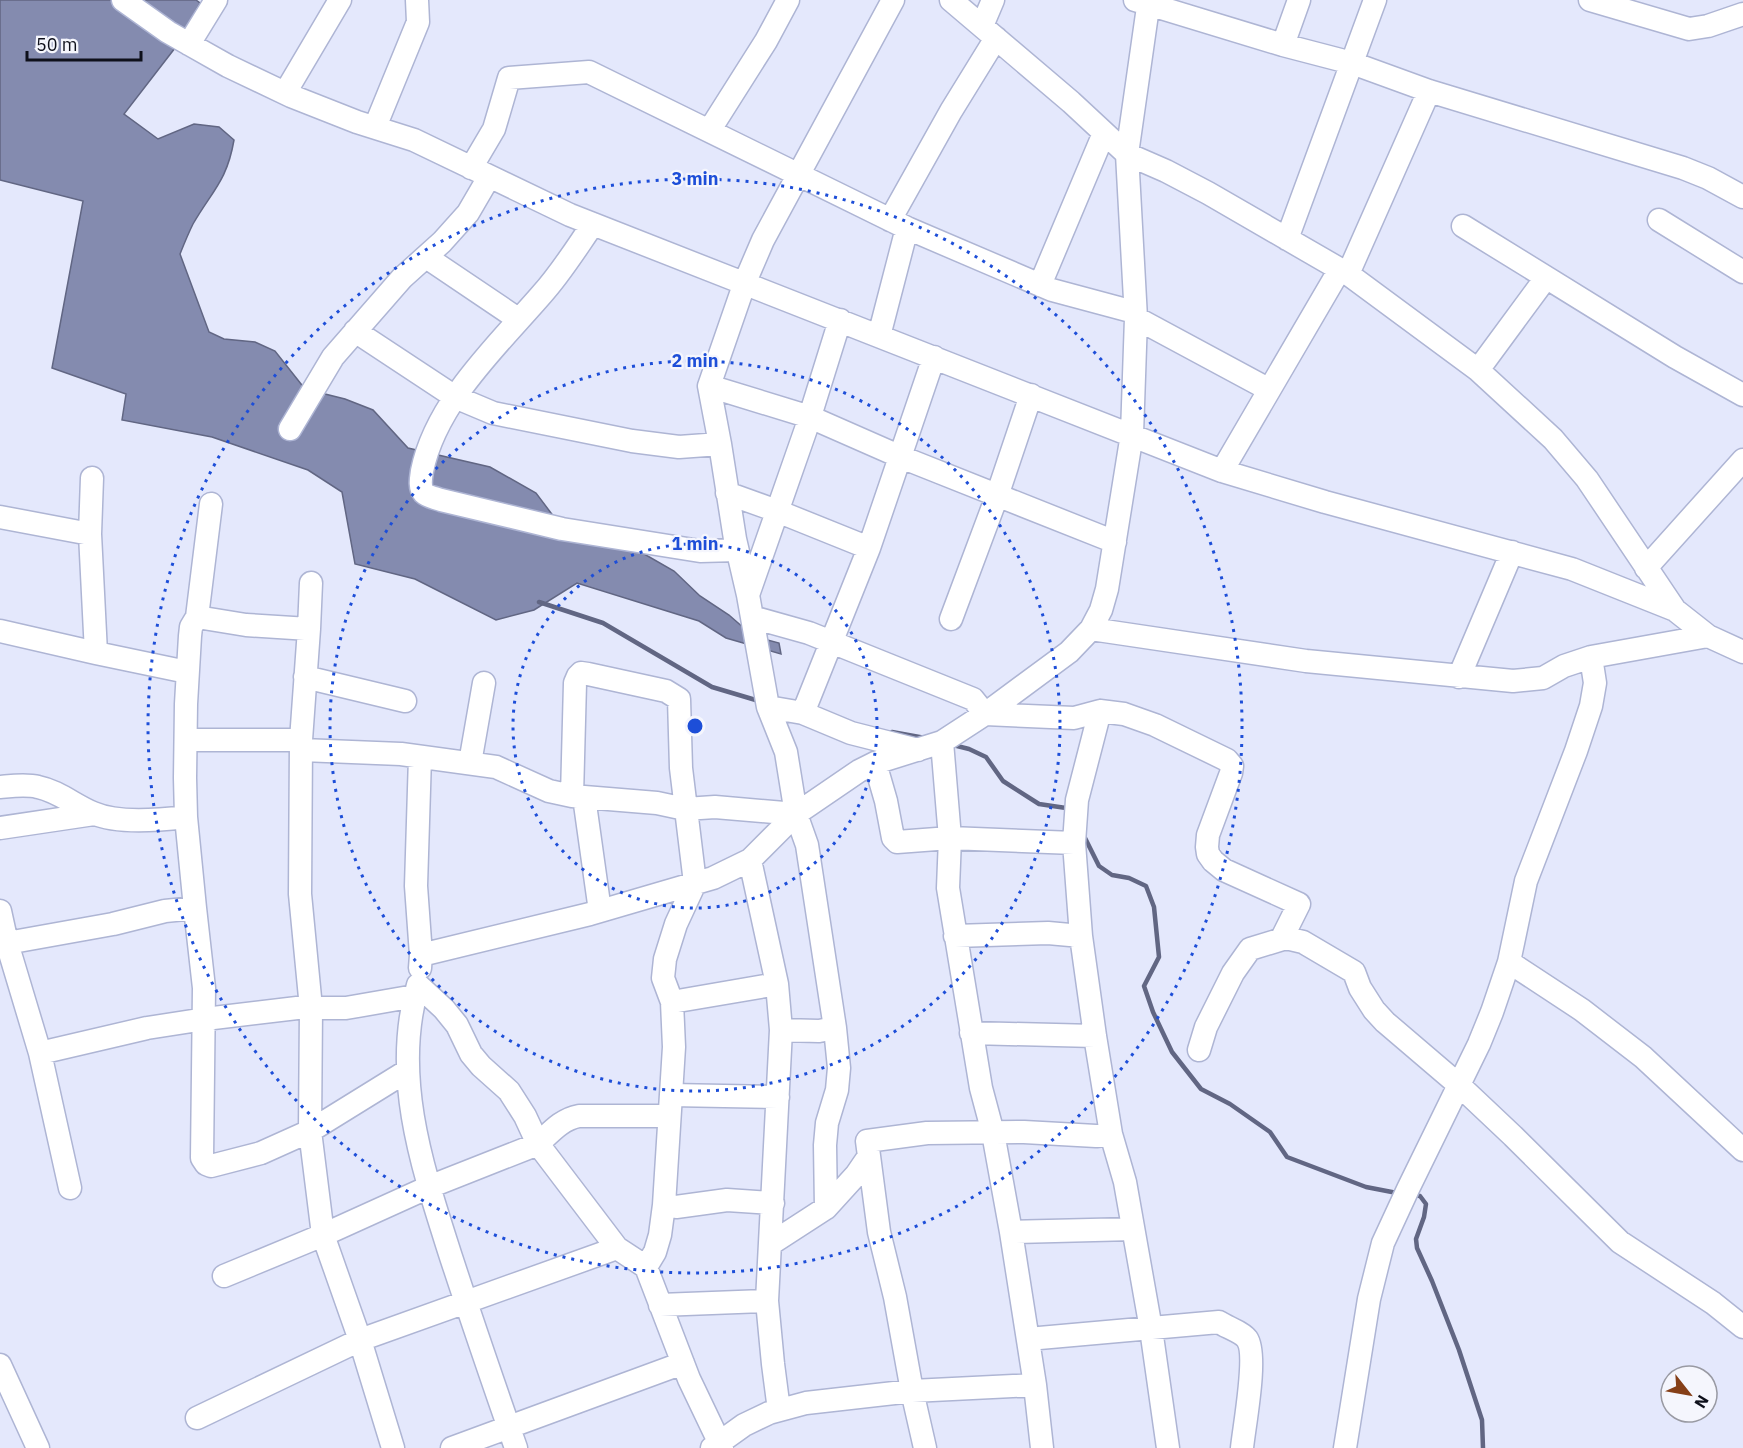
<svg xmlns="http://www.w3.org/2000/svg" width="1743" height="1448" viewBox="0 0 1743 1448" font-family="'IBM Plex Sans',sans-serif">
  <style>
    .water { fill: #848baf; stroke: #616683; stroke-width: 1.5 }
    .lines { fill: none; stroke-linecap: round; stroke-linejoin: round }
    .stream { stroke: #616683; stroke-width: 4.5 }
    .minor-casing { stroke: #aeb5d4; stroke-width: 25 }
    .minor { stroke: #fff; stroke-width: 22 }
    .ring { fill: none; stroke: #1d4ed8; stroke-width: 3; stroke-dasharray: 3 6 }
    .centre { fill: #1d4ed8; stroke: #f5f6fd; stroke-width: 3 }
    .ring-label { font-size: 18px; text-anchor: middle; font-weight: bold; fill: #1d4ed8; stroke: #f5f6fd; stroke-width: 4.5; stroke-linejoin: round; paint-order: stroke }
  </style>
  <rect width="100%" height="100%" fill="#e4e8fc"/>
  <!-- water -->
  <path class="water" d="M 0,0 L 196,0 L 200,3 L 175,48 L 124,114 L 158,139 L 194,124 L 219,127 L 234,140 C 227,181 212,191 193,224 C 188,234 184,244 180,254 L 209,332 L 224,339 L 255,342 L 275,351 L 305,389 L 345,399 L 373,410 L 408,448 L 490,467 L 536,493 L 557,521 L 639,551 L 674,571 L 700,596 L 729,615 L 753,636 L 779,643 L 781,654 L 726,638 L 699,621 L 577,583 L 534,610 L 496,620 L 415,579 L 355,564 L 342,492 L 308,470 L 212,437 L 122,420 L 126,394 L 52,368 L 83,201 L 0,180 Z"/>
  <g class="lines">
    <!-- stream -->
    <path class="stream" d="M 539,602 L 603,623 L 712,687 L 759,701
      M 892,732 L 925,738
      M 953,745 L 969,749 L 986,757 L 1003,781 L 1039,804 L 1066,808 L 1068,812
      M 1083,834 L 1099,866 L 1112,875 L 1129,878 L 1146,886 L 1154,907 L 1159,957 L 1144,986 L 1153,1012 L 1172,1052 L 1201,1089 L 1230,1104 L 1270,1132 L 1287,1157 L 1366,1187 L 1397,1193
      M 1412,1195 L 1420,1196 L 1426,1204 L 1424,1217 L 1416,1239 L 1417,1248 L 1432,1281 L 1459,1350 L 1482,1420 L 1483,1448"/>
    <!-- minor casing -->
    <g class="minor-casing">
      <path id="minor" d="M 123,0 L 168,32 L 189,44 L 228,66 L 291,96 L 357,122 L 414,140 L 570,215 L 1222,471 L 1325,502 L 1572,569 L 1675,610 L 1708,636 L 1743,652
        M 893,0 L 763,240 L 745,282 L 709,386 L 720,444 L 735,539 L 748,595 L 768,707 L 803,713 L 851,733 L 918,750
        M 951,0 L 1071,102 L 1127,154 L 1166,171 L 1208,193 L 1348,274 L 1478,370 L 1553,439 L 1587,479 L 1675,610
        M 1135,0 L 1283,45 L 1352,63 L 1429,91 L 1683,168 L 1708,178 L 1743,197
        M 1590,0 L 1689,29 L 1708,26 L 1743,14
        M 982,26 L 993,0
        M 189,44 L 216,0
        M 1283,45 L 1299,0
        M 285,93 L 340,0
        M 375,127 L 418,22 L 417,0
        M 709,131 L 766,41 L 788,0
        M 471,168 L 494,129 L 509,78 L 589,72 L 907,228 L 1052,290 L 1134,312
        M 890,220 L 951,111 L 996,38
        M 1659,220 L 1743,272
        M 593,224 C 577,247 561,273 542,294 C 498,345 436,402 422,471 C 421,478 419,487 424,493 C 428,497 436,498 441,500 L 562,529 L 700,551 L 737,550
        M 1463,226 L 1675,357 L 1743,395
        M 1287,239 L 1375,0
        M 426,257 L 518,319
        M 1348,274 L 1429,91
        M 1040,285 L 1104,133
        M 1136,318 L 1268,389
        M 355,331 L 455,397 L 493,413 L 632,441 L 679,447 L 720,444
        M 879,336 L 907,228
        M 1478,370 L 1545,279
        M 709,386 L 810,417 L 901,457 L 1115,542
        M 290,429 L 333,357 L 402,278 L 442,242 L 468,213 L 489,177
        M 1222,471 L 1340,269
        M 92,478 L 90,534 L 96,653
        M 727,493 L 777,511 L 869,548
        M 0,517 L 90,534
        M 1646,568 L 1743,460
        M 748,595 L 806,429 L 840,320
        M 197,617 L 246,625 L 309,629 L 301,740 L 300,894 L 311,1008 L 310,1131 L 323,1235 L 360,1340 L 393,1448
        M 752,617 L 809,633 L 973,699 L 985,714 L 1074,718 L 1100,711 L 1124,714 L 1155,725 L 1227,760 L 1232,766 L 1231,773 L 1208,835 L 1207,847 L 1208,854 L 1213,861 L 1224,870 L 1299,904 L 1283,936 L 1286,938 L 1303,942 L 1354,972 L 1360,988 L 1374,1010 L 1385,1022 L 1460,1086 L 1513,1136 L 1620,1242 L 1713,1303 L 1743,1327
        M 951,619 L 997,496 L 1031,395
        M 309,629 L 311,583
        M 1091,629 L 1306,661 L 1513,681 L 1543,678 L 1564,666 L 1591,657 L 1708,636
        M 0,631 L 96,653 L 187,672
        M 305,677 L 405,701
        M 1459,677 L 1512,552
        M 768,707 L 786,752 L 796,814
        M 1100,711 L 1077,800 L 1074,843 L 1081,936 L 1095,1036 L 1111,1134 L 1125,1182 L 1151,1329 L 1168,1448
        M 803,713 L 869,548 L 934,357
        M 186,740 L 301,740
        M 942,742 L 950,838 L 948,888 L 981,1088 L 993,1133 L 1011,1232 L 1035,1385 L 1042,1448
        M 302,750 L 401,754 L 496,767 L 549,791 L 572,796 L 657,803 L 685,809 L 715,807 L 796,814 L 807,845 L 835,1028 L 819,1031 L 781,1030
        M 470,763 L 484,683
        M 875,763 L 886,801 L 893,838 L 897,842 L 950,838 L 1074,843
        M 0,787 C 12,786 26,784 38,787 C 58,791 74,805 93,813 C 118,824 159,820 186,817
        M 572,796 L 575,683 L 578,676 L 581,673 L 588,674 L 666,691 L 679,699 L 681,768 L 695,883 L 676,924 L 665,959 L 663,978 L 672,1002 L 674,1047 L 664,1205 L 660,1235 L 655,1252 L 646,1267 L 689,1379 L 722,1448
        M 584,797 L 600,911
        M 0,828 L 94,814
        M 750,860 L 777,984 L 781,1030 L 767,1301 L 773,1364 L 779,1410
        M 195,908 L 186,817 L 185,778 L 186,704 L 190,636 L 191,627 L 197,617 L 211,504
        M 0,911 L 7,943 L 40,1053 L 70,1188
        M 955,936 L 1048,933 L 1081,936
        M 7,943 L 113,924 L 165,911 L 195,908 L 204,988 L 202,1158 L 206,1164 L 211,1166 L 261,1153 L 310,1131 L 407,1071
        M 421,955 L 590,914 L 713,878 L 750,860 L 796,814 L 859,771 L 875,763 L 942,742 L 985,714 L 1069,652 L 1091,629 L 1101,610 L 1107,589 L 1132,434 L 1136,318 L 1127,154 L 1149,0
        M 1509,962 L 1582,1010 L 1643,1057 L 1743,1150
        M 420,968 L 421,955 L 416,886 L 420,757
        M 672,1002 L 777,984
        M 971,1033 L 1095,1036
        M 1199,1050 L 1206,1027 L 1233,973 L 1250,949 L 1286,938
        M 40,1053 L 147,1028 L 205,1019 L 297,1008 L 346,1008 L 415,996
        M 671,1095 L 778,1097
        M 869,1156 L 879,1232 L 895,1297 L 912,1391 L 925,1448
        M 664,1205 L 676,1207 L 727,1200 L 773,1203
        M 826,1208 L 825,1145 L 827,1123 L 837,1090 L 839,1068 L 835,1028
        M 1011,1232 L 1133,1229
        M 772,1243 L 826,1208 L 856,1175 L 869,1156 L 867,1141 L 927,1133 L 1024,1132 L 1096,1136 L 1111,1134
        M 224,1276 L 323,1235 L 429,1187 L 538,1144 L 617,1248 L 646,1267
        M 660,1305 L 767,1301
        M 1028,1339 L 1219,1322 C 1226,1327 1242,1332 1247,1339 C 1258,1355 1244,1427 1242,1448
        M 0,1365 L 38,1448
        M 197,1418 L 360,1340 L 617,1248
        M 452,1448 L 683,1363
        M 516,1448 C 494,1385 472,1321 451,1257 C 423,1169 391,1077 418,985 L 444,1009 L 457,1025 L 471,1054 L 481,1066 L 509,1091 L 525,1116 L 538,1144 C 551,1132 562,1119 579,1116 L 669,1116
        M 712,1448 L 744,1425 L 769,1413 L 806,1403 L 912,1391 L 1035,1385
        M 1345,1448 L 1369,1299 L 1383,1243 L 1408,1189 L 1479,1044 L 1492,1012 L 1509,962 L 1526,881 L 1576,751 L 1591,706 L 1595,683 L 1591,657"/>
    </g>
    <!-- minor -->
    <use href="#minor" class="minor"/>
  </g>
  <!-- distance rings -->
  <g class="ring">
    <circle cx="695" cy="726" r="182"/>
    <circle cx="695" cy="726" r="365"/>
    <circle cx="695" cy="726" r="547"/>
  </g>
  <circle cx="695" cy="726" r="9" class="centre"/>
  <g class="ring-label">
    <text x="695" y="185">3 min</text>
    <text x="695" y="367">2 min</text>
    <text x="695" y="550">1 min</text>
  </g>
  <!-- north arrow -->
  <g transform="translate(1689 1394) rotate(121)"><circle r="28" fill="#f5f6fd" stroke="#999aa3" stroke-width="1.5"/>
  <path d="M0-4.5L10 22L0 15L-10 22Z" fill="#853f18"/>
  <text y="-9" font-size="16" font-weight="bold" text-anchor="middle" fill="#0e101b">N</text>
  </g>
  <!-- scale -->
  <path d="M27 51v9h114v-9" fill="none" stroke="#0e101b" stroke-width="3"/>
  <text x="36" y="51" font-size="18" fill="#0e101b" stroke="#f5f6fd" stroke-width="4.5" paint-order="stroke">50 m</text>
</svg>
